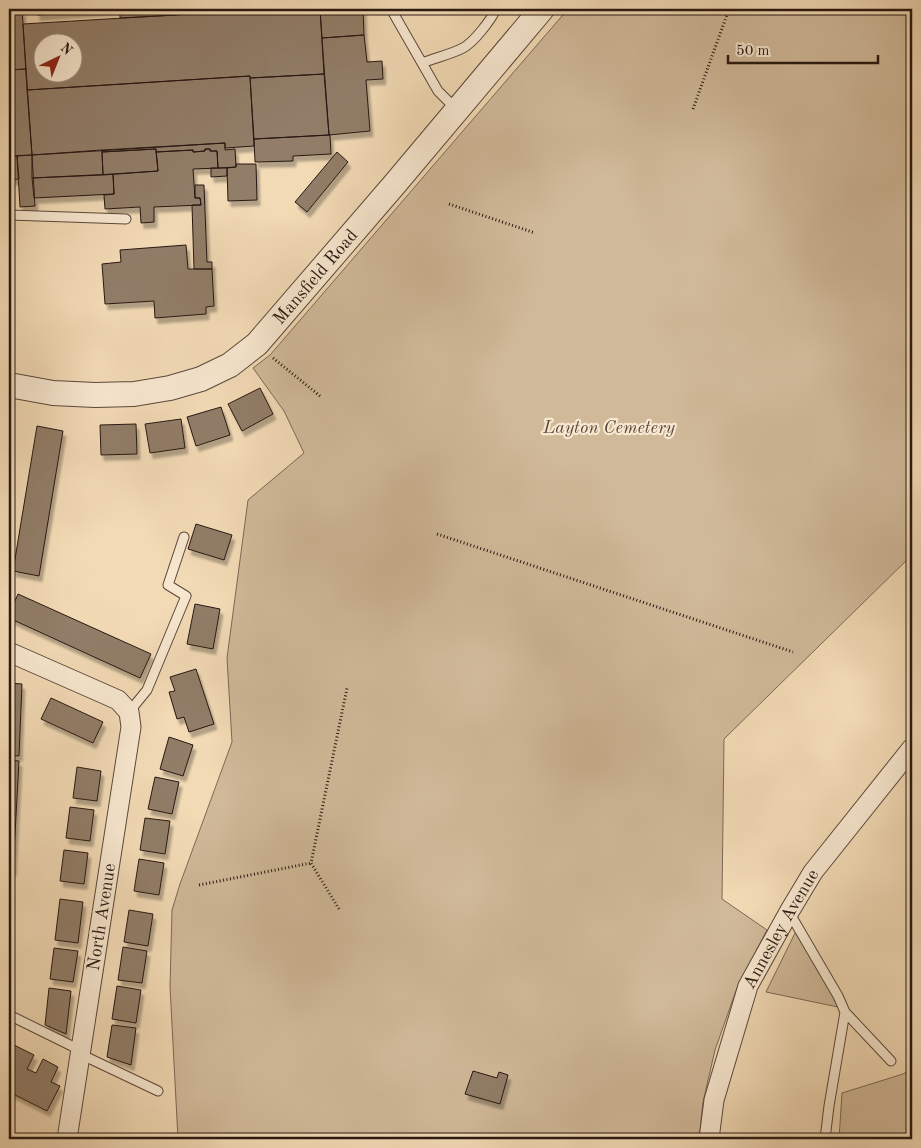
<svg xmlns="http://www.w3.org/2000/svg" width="921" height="1148" viewBox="0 0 921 1148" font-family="'Old Standard TT',serif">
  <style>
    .green { fill: #d0b999; stroke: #7c6856 }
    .building { fill: #917d67; stroke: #281812; fill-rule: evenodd; filter: url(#shadow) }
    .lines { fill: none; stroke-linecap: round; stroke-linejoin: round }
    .service-casing { stroke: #5a483b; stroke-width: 11 }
    .minor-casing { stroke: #5a483b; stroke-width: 21 }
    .tertiary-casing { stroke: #5a483b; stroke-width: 26 }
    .path { stroke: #281812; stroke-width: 3; stroke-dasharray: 1 2.5; stroke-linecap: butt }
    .service { stroke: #f7e7cf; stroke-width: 9 }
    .minor { stroke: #f7e7cf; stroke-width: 19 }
    .tertiary { stroke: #f7e7cf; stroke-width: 24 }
    .labels { text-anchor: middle; stroke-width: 4.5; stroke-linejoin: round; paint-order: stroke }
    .street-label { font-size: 18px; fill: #281812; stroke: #f7e7cf }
    .park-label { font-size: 18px; font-style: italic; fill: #5a483a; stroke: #f7e7cf }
  </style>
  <defs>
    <filter id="shadow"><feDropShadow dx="3" dy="5.5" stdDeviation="1" flood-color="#0004"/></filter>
  </defs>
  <rect width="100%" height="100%" fill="#f2dab5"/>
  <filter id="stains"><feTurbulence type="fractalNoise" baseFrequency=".004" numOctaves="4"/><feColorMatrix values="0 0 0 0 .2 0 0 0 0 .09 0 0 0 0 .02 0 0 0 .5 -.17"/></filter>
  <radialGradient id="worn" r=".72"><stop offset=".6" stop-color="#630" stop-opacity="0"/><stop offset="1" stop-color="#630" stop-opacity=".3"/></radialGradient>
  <!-- green -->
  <path class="green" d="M 568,9 L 912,9 L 912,555 L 724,739 L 722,899 L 767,930 L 738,985 L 715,1050 L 703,1102 L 699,1139 L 178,1139 L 170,987 L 172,910 L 180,884 L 232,742 L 227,658 L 248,500 L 304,453 L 284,411 L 253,368 L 270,355 Z
    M 798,927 L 843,1007 L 838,1007 L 766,992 Z
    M 912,1069 L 912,1139 L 839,1139 L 842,1093 L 903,1074 Z"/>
  <!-- building -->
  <path class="building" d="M 9,9 L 22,9 L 26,69 L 9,70 Z
    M 37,9 L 177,9 L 177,15 L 120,18 L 120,9 L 37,15 Z
    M 191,9 L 235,9 L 235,12 L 191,14 Z
    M 275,9 L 320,9 L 324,74 L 250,78 L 250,76 L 27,90 L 23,24 ZM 42,42 L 72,42 L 72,72 L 42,72 Z
    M 320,9 L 363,9 L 364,35 L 322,38 Z
    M 364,35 L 367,62 L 382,61 L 383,79 L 366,80 L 370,131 L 329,135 L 322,38 Z
    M 26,69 L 32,155 L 9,156 L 9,70 Z
    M 324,74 L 329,135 L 254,139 L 250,78 Z
    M 250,76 L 254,146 L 225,148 L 225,143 L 32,155 L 27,90 Z
    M 330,135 L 331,154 L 293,156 L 293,161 L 255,162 L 254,139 Z
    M 225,143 L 225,150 L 235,149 L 236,167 L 218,168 L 217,151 L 210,151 L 210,149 L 205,149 L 205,151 L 193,152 L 193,150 L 156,152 L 156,149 L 102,152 L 102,150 Z
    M 156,149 L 158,171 L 103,175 L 102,152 Z
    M 205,149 L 210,149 L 210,151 L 217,151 L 218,168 L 193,169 L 195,198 L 200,198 L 201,205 L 154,207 L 154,222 L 141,223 L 140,207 L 105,209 L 104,195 L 114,194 L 113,174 L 158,171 L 156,152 L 193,150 L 193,152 L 205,151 Z
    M 102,150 L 103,175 L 32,178 L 32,155 Z
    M 337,152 L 348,162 L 307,212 L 295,202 Z
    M 32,155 L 35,206 L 20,207 L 17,156 Z
    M 9,156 L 17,156 L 19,179 L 9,180 Z
    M 236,164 L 256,164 L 257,200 L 228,201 L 227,168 L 236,167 Z
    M 211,168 L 227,168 L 227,176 L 211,177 Z
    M 113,174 L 114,194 L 34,198 L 32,178 Z
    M 195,185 L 204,185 L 207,262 L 212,262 L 212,269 L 194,269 L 192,205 L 201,205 L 200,198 L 195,198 Z
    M 186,245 L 188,269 L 212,269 L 214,306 L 206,307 L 206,314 L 155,318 L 154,301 L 105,304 L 102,264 L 121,262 L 120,250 Z
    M 260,388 L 273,414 L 242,431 L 228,404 Z
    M 221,407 L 230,435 L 196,446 L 187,417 Z
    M 181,419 L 185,448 L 150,453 L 145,424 Z
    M 136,424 L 137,454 L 101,455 L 100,425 Z
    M 37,426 L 63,431 L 39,576 L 13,571 Z
    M 196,524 L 232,535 L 224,560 L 188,549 Z
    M 18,594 L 151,654 L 140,678 L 9,618 L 9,614 Z
    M 195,604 L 220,609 L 213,649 L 187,644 Z
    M 196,669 L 214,724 L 189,732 L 184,717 L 177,719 L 169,692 L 175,691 L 170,677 Z
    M 9,683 L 22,684 L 19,756 L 9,755 Z
    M 51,698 L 103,722 L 93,743 L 41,719 Z
    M 169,737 L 193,745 L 183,776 L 160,769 Z
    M 9,760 L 19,761 L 13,871 L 9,871 Z
    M 77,767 L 101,771 L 97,801 L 73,798 Z
    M 155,777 L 179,782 L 172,814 L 148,809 Z
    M 70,807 L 94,810 L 90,841 L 66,838 Z
    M 145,818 L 170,821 L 165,854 L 140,850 Z
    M 64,850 L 88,853 L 84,884 L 60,881 Z
    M 139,859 L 164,863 L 159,895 L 134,891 Z
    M 60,899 L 83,902 L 78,943 L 55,940 Z
    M 129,910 L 153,914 L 148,946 L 124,942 Z
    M 123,947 L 147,951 L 142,983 L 118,980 Z
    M 54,948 L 78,951 L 73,982 L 50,979 Z
    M 117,986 L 141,990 L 136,1023 L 112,1019 Z
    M 49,988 L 71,991 L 66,1034 L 45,1025 Z
    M 112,1025 L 136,1028 L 131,1065 L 107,1057 Z
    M 14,1045 L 34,1055 L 27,1069 L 36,1073 L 43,1059 L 58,1067 L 51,1082 L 60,1086 L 47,1111 L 9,1092 L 9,1056 Z
    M 473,1071 L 497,1078 L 499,1072 L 508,1075 L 500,1104 L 465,1094 Z"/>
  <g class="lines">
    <!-- service casing -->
    <g class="service-casing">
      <path id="service" d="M 391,9 L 438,91 L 457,110
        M 422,63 C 434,58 452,54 463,48 C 474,42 491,20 496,9
        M 9,215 L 126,219
        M 129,712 L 147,690 L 186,596 L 168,585 L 184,537
        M 789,912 L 838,996 L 845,1012 L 829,1106 L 825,1139
        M 845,1012 L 891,1061
        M 9,1015 L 80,1050
        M 80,1054 L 158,1091"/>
    </g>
    <!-- minor casing -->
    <g class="minor-casing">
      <g id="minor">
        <path d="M 9,652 L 118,700 L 129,712 L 131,727 L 67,1139"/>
        <path id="s1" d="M 709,1139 L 714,1100 L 748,986 L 789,912 L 813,872 L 912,748"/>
      </g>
    </g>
    <!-- tertiary casing -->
    <g class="tertiary-casing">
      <g id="tertiary">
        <path id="s2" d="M 9,385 L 53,393 L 95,395 L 134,394 L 170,388 L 201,379 L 230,365 L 257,344 L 394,185 L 542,9"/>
      </g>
    </g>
    <!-- path -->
    <path class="path" d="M 693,109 L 729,9
      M 449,204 L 535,233
      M 273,358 L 320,396
      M 437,534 L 793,652
      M 199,885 L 311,863
      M 339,909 L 311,863 L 347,688"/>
    <!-- service -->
    <use href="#service" class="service"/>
    <!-- minor -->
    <use href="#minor" class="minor"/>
    <!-- tertiary -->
    <use href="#tertiary" class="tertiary"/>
  </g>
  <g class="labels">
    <!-- street labels -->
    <g class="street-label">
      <text dy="6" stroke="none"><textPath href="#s2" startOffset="350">Mansfield Road</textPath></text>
      <text transform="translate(101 917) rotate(-81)" y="6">North Avenue</text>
      <text dy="6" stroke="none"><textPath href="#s1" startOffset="224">Annesley Avenue</textPath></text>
    </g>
    <!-- park labels -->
    <g class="park-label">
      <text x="609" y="433">Layton Cemetery</text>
    </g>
  </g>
  <!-- margin -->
  <rect width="921" height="1148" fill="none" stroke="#f2dab5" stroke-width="30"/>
  <rect x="10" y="10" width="901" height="1128" fill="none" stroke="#281812" stroke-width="2.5"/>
  <rect x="15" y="15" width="891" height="1118" fill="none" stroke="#281812"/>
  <!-- north arrow -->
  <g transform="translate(58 58) rotate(43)"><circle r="24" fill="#f7e7cf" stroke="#a49483"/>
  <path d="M0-4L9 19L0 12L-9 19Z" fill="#8f2418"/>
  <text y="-8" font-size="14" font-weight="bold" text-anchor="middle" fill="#281812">N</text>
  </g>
  <!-- scale -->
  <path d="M728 55v8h150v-8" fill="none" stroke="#281812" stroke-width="2.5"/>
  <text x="736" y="55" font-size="15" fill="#281812" stroke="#f7e7cf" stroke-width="4" paint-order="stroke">50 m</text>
  <rect width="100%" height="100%" filter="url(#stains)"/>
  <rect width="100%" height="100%" fill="url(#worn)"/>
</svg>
